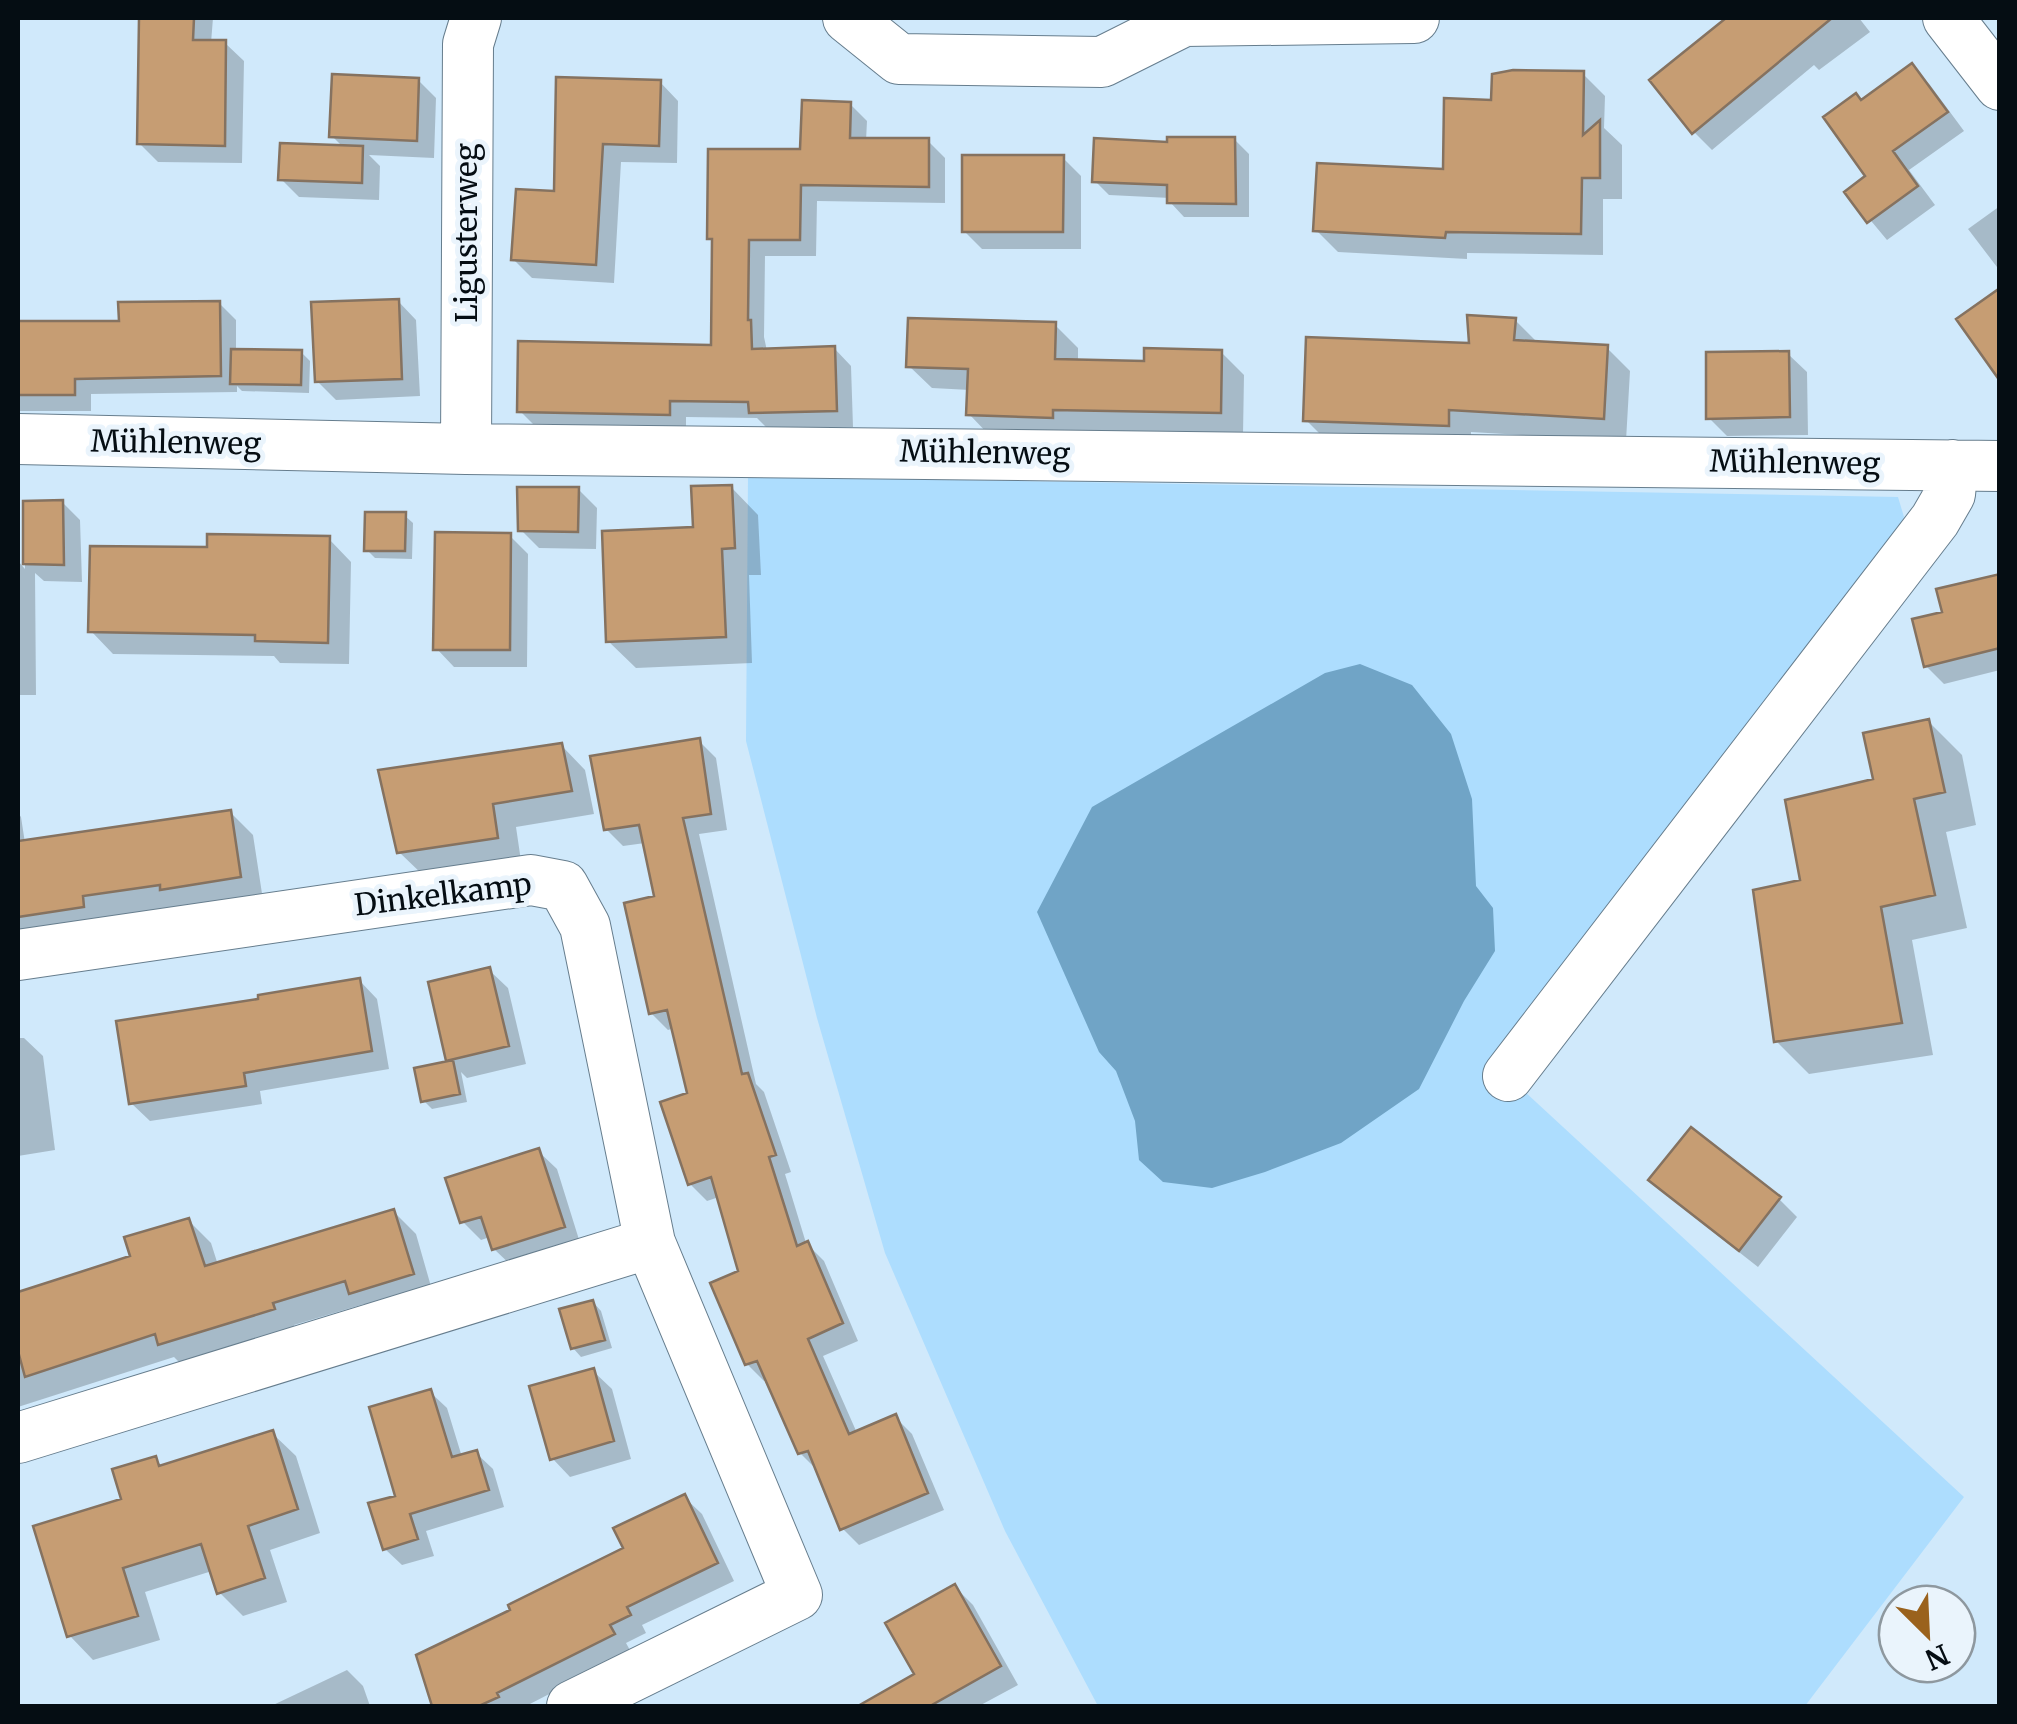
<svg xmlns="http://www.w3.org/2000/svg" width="2017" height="1724" viewBox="0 0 2017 1724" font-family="Merriweather,serif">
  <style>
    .green { fill: #adddfe }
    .water { fill: #70a4c6 }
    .shadow { fill: #0003 }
    .building { fill: #c69d73; stroke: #857260; stroke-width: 2.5 }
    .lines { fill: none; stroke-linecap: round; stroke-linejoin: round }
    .street-casing { stroke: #667d8d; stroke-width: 52 }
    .street { stroke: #fff; stroke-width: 50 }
    .labels { text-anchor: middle; stroke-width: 10; stroke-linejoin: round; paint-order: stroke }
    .street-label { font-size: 30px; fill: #050d13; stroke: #eaf4fc }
  </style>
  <rect width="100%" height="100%" fill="#d0e9fb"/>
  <!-- green -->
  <path class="green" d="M 748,476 L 1898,497 L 1904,517 L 1887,554 L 1497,1066 L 1964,1497 L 1805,1706 L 1098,1706 L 1005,1531 L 885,1253 L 817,1018 L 746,741 Z"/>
  <!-- water -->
  <path class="water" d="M 1360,664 L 1412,685 L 1451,734 L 1472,799 L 1476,886 L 1493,908 L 1495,951 L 1464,1001 L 1419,1089 L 1341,1143 L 1265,1172 L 1212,1188 L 1163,1182 L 1139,1160 L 1135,1121 L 1116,1071 L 1099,1052 L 1037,912 L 1092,807 L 1325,673 Z"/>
  <!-- shadow -->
  <path class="shadow" d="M 139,18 L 213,18 L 211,43 L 225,43 L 244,61 L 242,163 L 158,162 L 139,143 Z
    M 1738,18 L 1859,18 L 1870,32 L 1819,70 L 1814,65 L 1712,150 L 1694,132 L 1711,38 Z
    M 1912,67 L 1930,85 L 1964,131 L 1909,170 L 1935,205 L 1887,240 L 1847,192 L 1869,177 L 1862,103 Z
    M 1582,73 L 1605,96 L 1604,128 L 1622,145 L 1622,199 L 1603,199 L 1603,255 L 1467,253 L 1467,259 L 1338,252 L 1316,230 L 1445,172 L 1494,103 Z
    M 418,80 L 436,98 L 434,158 L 369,155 L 380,166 L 379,200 L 299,197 L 281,179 L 344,148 L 332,136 Z
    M 660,82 L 678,101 L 677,163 L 621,162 L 614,283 L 532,278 L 514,260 L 557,193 Z
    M 850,104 L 867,121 L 866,141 L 928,141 L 945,158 L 945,203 L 817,201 L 816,256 L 765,256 L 764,337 L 767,351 L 834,348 L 851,366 L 853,427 L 768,429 L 757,418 L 686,417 L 686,431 L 537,428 L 520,411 L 713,347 L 714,243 L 709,238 Z
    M 1234,139 L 1249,154 L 1249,217 L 1184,217 L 1170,202 L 1170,198 L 1109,195 L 1095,181 Z
    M 1063,158 L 1081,176 L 1081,249 L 982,249 L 964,231 Z
    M 2000,206 L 2000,271 L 1968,229 Z
    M 398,301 L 416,320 L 420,396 L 336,400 L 317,381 Z
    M 219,303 L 236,320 L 236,351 L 301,352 L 310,361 L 309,393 L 242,391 L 237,386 L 237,392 L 91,394 L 91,411 L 18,411 L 18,324 L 121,323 Z
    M 1515,320 L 1539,344 L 1607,348 L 1630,371 L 1626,441 L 1471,432 L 1471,448 L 1329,443 L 1306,420 L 1471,345 Z
    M 1055,325 L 1078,348 L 1078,362 L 1146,363 L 1221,352 L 1244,375 L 1243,435 L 991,437 L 969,414 L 970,390 L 932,388 L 909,366 Z
    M 1788,354 L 1807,372 L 1808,435 L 1727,436 L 1709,418 Z
    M 731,487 L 758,515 L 761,575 L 749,575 L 752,663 L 636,668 L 608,641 Z
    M 578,489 L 597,508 L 596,549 L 539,548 L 521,530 Z
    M 62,502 L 80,520 L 82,582 L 44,581 L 35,573 L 36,695 L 18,695 L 18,561 L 25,569 L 25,503 Z
    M 404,515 L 413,523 L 412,559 L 375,558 L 367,550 Z
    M 510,536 L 528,554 L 527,667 L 454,667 L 436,648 Z
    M 329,539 L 351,562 L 349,664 L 280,663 L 274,656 L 113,654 L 91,631 L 210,550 Z
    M 2000,576 L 2000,670 L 1944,684 L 1926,666 L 1945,614 Z
    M 1929,722 L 1962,755 L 1976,825 L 1946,832 L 1967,928 L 1912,940 L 1933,1055 L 1809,1074 L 1776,1041 L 1803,882 L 1876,781 Z
    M 699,741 L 716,758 L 727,830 L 699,834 L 756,1084 L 764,1092 L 791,1172 L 785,1174 L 806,1243 L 824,1261 L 858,1341 L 823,1356 L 857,1433 L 895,1417 L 912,1434 L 944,1510 L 859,1545 L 842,1528 L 817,1470 L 800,1453 L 768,1379 L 764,1381 L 747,1364 L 741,1272 L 719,1197 L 707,1201 L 690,1184 L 690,1094 L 674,1028 L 668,1030 L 651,1013 L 657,898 L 645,843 L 623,846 L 606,829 Z
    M 561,745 L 585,770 L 594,814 L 516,827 L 521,861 L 424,876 L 399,852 Z
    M 230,812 L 253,835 L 263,900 L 18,942 L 18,813 L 21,817 L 25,843 Z
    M 489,970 L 508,988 L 526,1064 L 467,1078 L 461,1072 L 467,1102 L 432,1109 L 424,1101 L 452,1063 L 449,1059 Z
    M 359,980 L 377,999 L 389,1069 L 260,1091 L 262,1104 L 150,1121 L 131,1103 L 261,1001 Z
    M 18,1038 L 24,1038 L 43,1056 L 55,1150 L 18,1156 Z
    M 538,1151 L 557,1169 L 581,1246 L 513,1267 L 494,1249 L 490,1237 L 481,1240 L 462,1221 Z
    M 1652,1180 L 1779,1199 L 1797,1217 L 1758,1267 L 1670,1198 Z
    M 394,1212 L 416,1234 L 434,1297 L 374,1315 L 364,1304 L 294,1325 L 296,1331 L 183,1366 L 174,1357 L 18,1407 L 18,1295 L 133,1258 L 189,1221 L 211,1243 L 218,1265 Z
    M 593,1302 L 601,1311 L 612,1348 L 581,1357 L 573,1348 Z
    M 593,1371 L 612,1389 L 631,1459 L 570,1477 L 552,1458 Z
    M 430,1392 L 447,1408 L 462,1457 L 476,1453 L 493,1469 L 504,1507 L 426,1531 L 434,1556 L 402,1565 L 385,1549 Z
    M 272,1433 L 296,1456 L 320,1533 L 270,1550 L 287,1602 L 243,1616 L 219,1592 L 212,1571 L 145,1592 L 160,1640 L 93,1660 L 70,1636 L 124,1501 L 155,1459 L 163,1467 Z
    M 684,1497 L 702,1514 L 734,1581 L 642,1625 L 646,1633 L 626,1643 L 631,1652 L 526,1706 L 435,1706 L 419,1656 L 514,1611 L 626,1549 Z
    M 955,1587 L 973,1605 L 1018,1685 L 979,1706 L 883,1706 L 878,1698 L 918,1675 Z
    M 347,1670 L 363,1686 L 370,1706 L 271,1706 Z"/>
  <!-- building -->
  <path class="building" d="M 139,18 L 194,18 L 193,40 L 226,40 L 225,146 L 137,144 Z
    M 1726,18 L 1832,18 L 1692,134 L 1649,80 Z
    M 1912,63 L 1948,112 L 1893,151 L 1918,186 L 1867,223 L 1844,192 L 1865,176 L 1823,117 L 1856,93 L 1861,100 Z
    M 1513,70 L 1584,71 L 1583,135 L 1600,120 L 1600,178 L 1582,178 L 1581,234 L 1446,232 L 1445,238 L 1313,231 L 1317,163 L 1443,169 L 1444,98 L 1491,100 L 1492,74 Z
    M 332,74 L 419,78 L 417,141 L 329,137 Z
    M 556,77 L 661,80 L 659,146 L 603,144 L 596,265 L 511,260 L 516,189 L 554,191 Z
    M 802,100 L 851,102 L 850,138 L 929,138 L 929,187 L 801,185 L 800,240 L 749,240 L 748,320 L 751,320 L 752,349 L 835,346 L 837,411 L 749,413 L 748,402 L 670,401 L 670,415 L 517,412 L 518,341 L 711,345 L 712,239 L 707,239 L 708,149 L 800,149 Z
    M 1167,137 L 1235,137 L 1236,204 L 1167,203 L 1167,185 L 1092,182 L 1094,138 L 1167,142 Z
    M 280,143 L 363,146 L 362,183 L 278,180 Z
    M 962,155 L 1064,155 L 1063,232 L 962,232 Z
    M 2000,288 L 2000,381 L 1956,319 Z
    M 399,299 L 402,379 L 315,382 L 311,302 Z
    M 220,301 L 221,376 L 75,379 L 75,395 L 18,395 L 18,321 L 119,321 L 118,302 Z
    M 1467,315 L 1516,318 L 1514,340 L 1608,345 L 1604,419 L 1449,410 L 1449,426 L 1303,421 L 1306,337 L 1469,343 Z
    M 908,318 L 1056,322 L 1055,359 L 1144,361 L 1144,348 L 1222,350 L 1221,413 L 1053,410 L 1053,418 L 966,415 L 968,369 L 906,367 Z
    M 231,349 L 302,350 L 301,385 L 230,384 Z
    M 1789,351 L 1790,417 L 1706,419 L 1706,352 Z
    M 732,485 L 735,548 L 722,549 L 726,637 L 606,642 L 602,531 L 693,527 L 691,486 Z
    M 517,487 L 579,487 L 578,532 L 518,531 Z
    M 63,500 L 64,565 L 23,564 L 23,501 Z
    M 365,512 L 406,512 L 405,551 L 364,551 Z
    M 435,532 L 511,533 L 510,650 L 433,650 Z
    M 207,534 L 330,536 L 328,643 L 255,641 L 255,635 L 88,632 L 90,546 L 207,547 Z
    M 2000,574 L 2000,648 L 1924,667 L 1912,619 L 1942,612 L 1936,589 Z
    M 1929,719 L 1945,792 L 1914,799 L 1935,895 L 1881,907 L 1902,1023 L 1774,1042 L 1753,890 L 1800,880 L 1785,800 L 1873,779 L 1863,733 Z
    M 700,738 L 711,814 L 683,818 L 742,1074 L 748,1073 L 776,1155 L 769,1157 L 797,1246 L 808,1241 L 843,1323 L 808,1339 L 849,1434 L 896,1414 L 928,1493 L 840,1530 L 808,1451 L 798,1454 L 757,1361 L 745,1365 L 710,1283 L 738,1271 L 711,1177 L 688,1185 L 660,1102 L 687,1093 L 667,1010 L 649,1014 L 624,903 L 654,896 L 639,825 L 604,830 L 590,756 Z
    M 562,743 L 572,791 L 493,804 L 498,838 L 397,853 L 378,770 Z
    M 231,810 L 241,877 L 160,890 L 160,885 L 83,896 L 84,907 L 18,917 L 18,841 Z
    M 490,967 L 509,1046 L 446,1061 L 428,982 Z
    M 360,978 L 372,1051 L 244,1073 L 246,1086 L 129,1104 L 116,1021 L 258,999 L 258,995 Z
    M 453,1060 L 460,1094 L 421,1102 L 414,1068 Z
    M 1691,1127 L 1781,1197 L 1739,1251 L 1648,1180 Z
    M 539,1148 L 565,1227 L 492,1250 L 481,1217 L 460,1223 L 445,1178 Z
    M 394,1209 L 414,1274 L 349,1294 L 345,1281 L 273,1303 L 275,1309 L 158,1345 L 155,1334 L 25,1377 L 18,1351 L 18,1292 L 130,1256 L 124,1237 L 189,1218 L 205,1266 Z
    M 593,1300 L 605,1340 L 571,1349 L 559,1309 Z
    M 594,1368 L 614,1441 L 550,1460 L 529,1386 Z
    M 431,1389 L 452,1457 L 477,1450 L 489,1490 L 410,1514 L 418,1539 L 383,1550 L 368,1503 L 395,1496 L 369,1407 Z
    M 273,1430 L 298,1509 L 248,1526 L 265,1578 L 217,1594 L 201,1544 L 123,1568 L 138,1616 L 67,1637 L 33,1526 L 121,1499 L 112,1469 L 156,1456 L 159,1466 Z
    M 685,1494 L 718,1563 L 627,1607 L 631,1615 L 610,1625 L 615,1634 L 497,1693 L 499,1697 L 479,1706 L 432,1706 L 416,1655 L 510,1610 L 508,1605 L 623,1548 L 613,1528 Z
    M 955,1584 L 1001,1666 L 930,1706 L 858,1706 L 914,1674 L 885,1623 Z"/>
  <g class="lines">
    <!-- street casing -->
    <g class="street-casing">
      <path id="street" d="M 848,18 L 899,59 L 1102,62 L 1184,21 L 1414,18
        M 1948,18 L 2000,85
        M 18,439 L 466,449 L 2000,466
        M 466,449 L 468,44 L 476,18
        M 18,955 L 531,880 L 563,886 L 585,926 L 650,1243 L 797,1595 L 572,1706
        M 1508,1076 L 1935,520 L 1950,494 L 1953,465
        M 18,1438 L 650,1243"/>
    </g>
    <!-- street -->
    <use href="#street" class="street"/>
  </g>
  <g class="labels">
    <!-- street labels -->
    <g class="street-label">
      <text transform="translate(467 233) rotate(-90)" y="10">Ligusterweg</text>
      <text transform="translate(176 443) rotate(1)" y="10">Mühlenweg</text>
      <text transform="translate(985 453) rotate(1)" y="10">Mühlenweg</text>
      <text transform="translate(1795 463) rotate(1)" y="10">Mühlenweg</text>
      <text transform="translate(443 895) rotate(-7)" y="10">Dinkelkamp</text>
    </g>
  </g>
  <!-- border -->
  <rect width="2017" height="1724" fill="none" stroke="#050d13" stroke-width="40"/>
  <!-- north arrow -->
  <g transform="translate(1927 1634) rotate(156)"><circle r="48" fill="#eaf4fc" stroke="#8e989f" stroke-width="2.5"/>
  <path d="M0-8L18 38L0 25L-18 38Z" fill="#9a621d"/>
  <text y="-15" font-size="28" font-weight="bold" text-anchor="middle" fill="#050d13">N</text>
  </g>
</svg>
